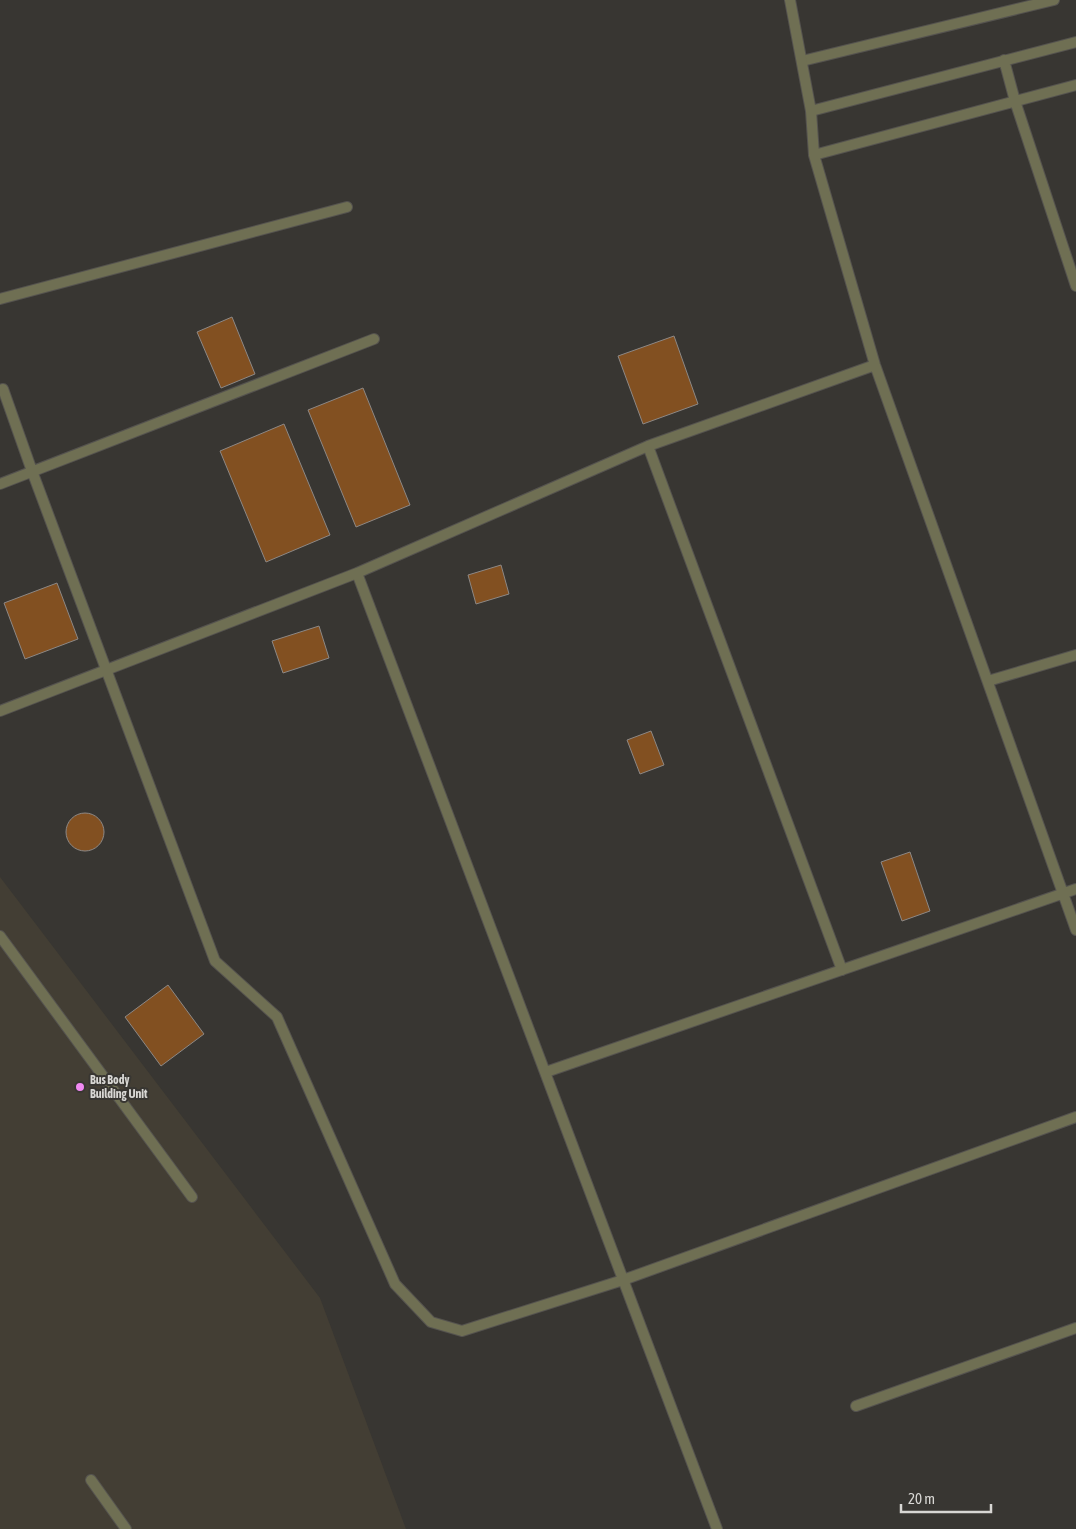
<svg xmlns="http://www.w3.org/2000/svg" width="1076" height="1529" viewBox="0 0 1076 1529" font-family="'Asap Condensed',sans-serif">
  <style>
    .built { fill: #433e34 }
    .building { fill: #825021; stroke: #8d8885 }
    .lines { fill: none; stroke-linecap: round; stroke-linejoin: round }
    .lane-casing { stroke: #55534f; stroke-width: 12 }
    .street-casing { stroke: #55534f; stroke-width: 12 }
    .lane { stroke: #6f6f53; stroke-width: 10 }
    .street { stroke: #6f6f53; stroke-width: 10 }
    .poi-dot { fill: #f28af2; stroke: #383632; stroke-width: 2 }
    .labels { text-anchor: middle; stroke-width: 4; stroke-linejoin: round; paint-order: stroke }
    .poi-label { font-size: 12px; font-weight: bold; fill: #d8d7d4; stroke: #383632; text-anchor: start }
  </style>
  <rect width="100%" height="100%" fill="#383632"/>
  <!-- built -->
  <path class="built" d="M 0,877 L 320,1298 L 406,1529 L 0,1529 Z"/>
  <!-- building -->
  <path class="building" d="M 232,317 L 255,374 L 221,388 L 197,332 Z
    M 674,336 L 698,404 L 643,424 L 618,356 Z
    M 363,388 L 410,505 L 356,527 L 308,410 Z
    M 284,424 L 330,535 L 266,562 L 220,451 Z
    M 501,565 L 509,594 L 476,604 L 468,575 Z
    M 57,583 L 78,639 L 25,659 L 4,603 Z
    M 319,626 L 329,658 L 283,673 L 272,641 Z
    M 651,731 L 664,765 L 640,774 L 627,740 Z
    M66 832a19 19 0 1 1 38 0a19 19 0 1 1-38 0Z
    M 910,852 L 930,911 L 902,921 L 881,862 Z
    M 168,985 L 204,1034 L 161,1066 L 125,1017 Z"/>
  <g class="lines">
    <!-- lane casing -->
    <g class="lane-casing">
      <path id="lane" d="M 802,61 L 1054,0
        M 0,936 L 192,1197
        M 91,1480 L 126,1529"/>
    </g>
    <!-- street casing -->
    <g class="street-casing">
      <path id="street" d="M 790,0 L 811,111 L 814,155 L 875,365 L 1076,930
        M 1004,60 L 1015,101 L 1076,286
        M 811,111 L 1076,42
        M 814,155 L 1076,85
        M 0,299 L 347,207
        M 3,389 L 32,471 L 215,961 L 277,1017 L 395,1284 L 431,1322 L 462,1331 L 623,1280 L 1076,1117
        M 648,446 L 842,970
        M 0,484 L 374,339
        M 357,573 L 717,1529
        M 988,681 L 1076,655
        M 0,711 L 357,573 L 648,446 L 875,365
        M 546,1072 L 1076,889
        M 856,1406 L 1076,1328"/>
    </g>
    <!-- lane -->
    <use href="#lane" class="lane"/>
    <!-- street -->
    <use href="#street" class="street"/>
  </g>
  <!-- markers -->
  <circle class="poi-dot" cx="80" cy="1087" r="5"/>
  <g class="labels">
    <!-- poi labels -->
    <g class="poi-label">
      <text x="90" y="1084">Bus Body<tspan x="90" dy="14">Building Unit</tspan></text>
    </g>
  </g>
  <!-- scale -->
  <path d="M901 1504v8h90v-8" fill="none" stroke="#d8d7d4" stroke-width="2.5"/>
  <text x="908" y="1504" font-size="15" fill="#d8d7d4" stroke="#383632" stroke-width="4" paint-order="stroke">20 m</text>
</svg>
